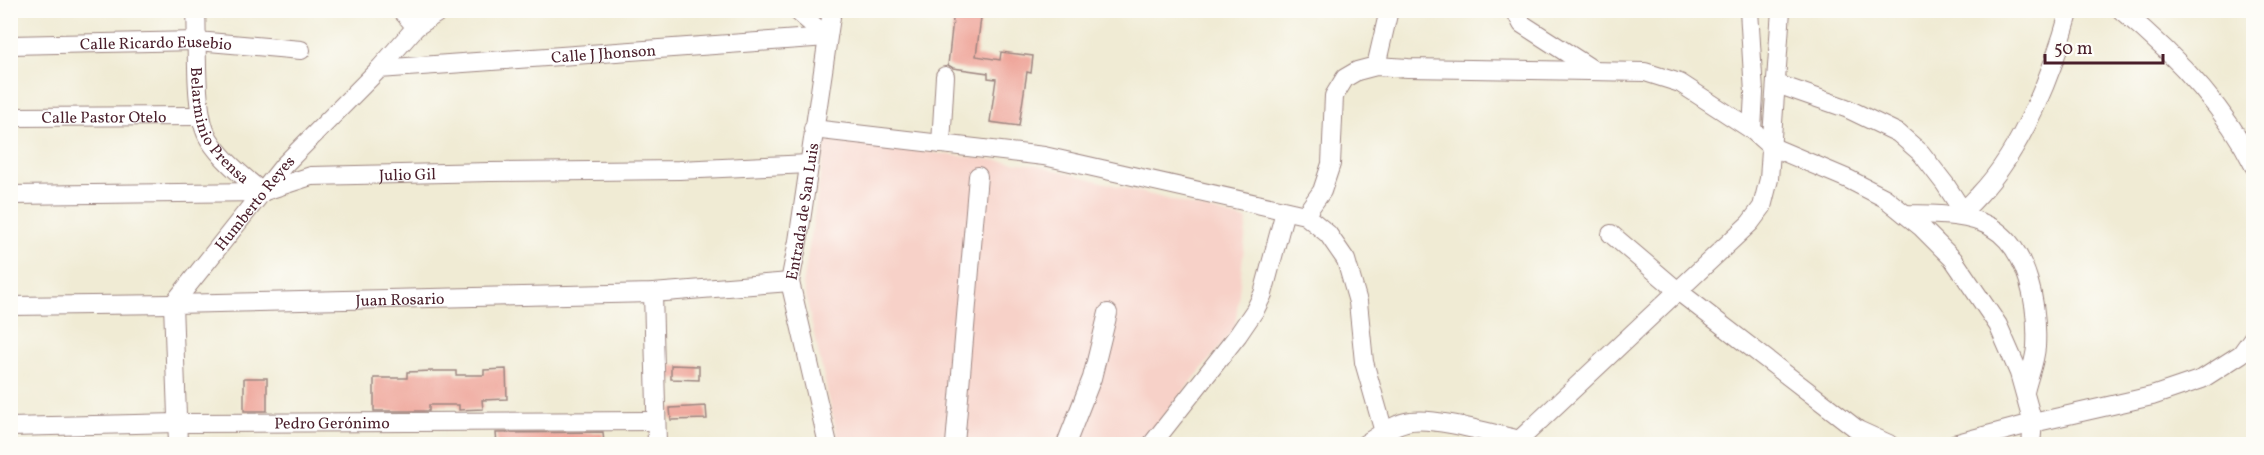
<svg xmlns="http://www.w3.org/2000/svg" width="2264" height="455" viewBox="0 0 2264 455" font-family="Vollkorn,serif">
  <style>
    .built { fill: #f7d1c8 }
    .building { fill: #eea195 }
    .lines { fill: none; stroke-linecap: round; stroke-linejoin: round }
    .minor-casing { stroke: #9d8580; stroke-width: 20 }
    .minor { stroke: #fff; stroke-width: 18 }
    .labels { text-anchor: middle; stroke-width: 5; stroke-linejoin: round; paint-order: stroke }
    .street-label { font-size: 16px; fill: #4a1f2b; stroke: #fdfcf7 }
  </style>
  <rect width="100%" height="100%" fill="#fdfcf7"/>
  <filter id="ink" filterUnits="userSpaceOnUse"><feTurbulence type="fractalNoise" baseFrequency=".0167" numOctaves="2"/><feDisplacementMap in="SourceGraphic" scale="12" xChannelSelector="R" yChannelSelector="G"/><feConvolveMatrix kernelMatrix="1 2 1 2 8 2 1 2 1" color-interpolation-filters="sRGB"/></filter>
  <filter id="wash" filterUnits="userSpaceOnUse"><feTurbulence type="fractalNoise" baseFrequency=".008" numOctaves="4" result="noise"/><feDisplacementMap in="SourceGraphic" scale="24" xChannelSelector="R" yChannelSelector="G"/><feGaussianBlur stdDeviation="1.35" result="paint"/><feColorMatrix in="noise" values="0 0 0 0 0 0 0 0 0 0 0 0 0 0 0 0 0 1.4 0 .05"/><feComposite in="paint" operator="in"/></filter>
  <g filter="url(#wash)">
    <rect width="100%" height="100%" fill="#f0ebd4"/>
    <!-- built -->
    <path class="built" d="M 826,140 L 1037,165 L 1247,220 L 1235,328 L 1141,444 L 839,444 L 803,285 Z"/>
    <g id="blocks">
      <!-- building -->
      <path class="building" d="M 954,10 L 982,10 L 976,56 L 1000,60 L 1001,52 L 1033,56 L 1031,73 L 1027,72 L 1019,126 L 990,122 L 996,79 L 988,78 L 988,73 L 953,68 L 948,65 Z
        M 671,365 L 699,366 L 699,380 L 671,379 Z
        M 506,369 L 507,399 L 482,400 L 483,409 L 459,410 L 459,405 L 429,405 L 429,411 L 374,411 L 374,378 L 407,378 L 407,372 L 432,371 L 456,371 L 456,375 L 484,375 L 484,370 Z
        M 244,378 L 267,378 L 267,411 L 244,411 Z
        M 706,406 L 707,419 L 671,420 L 670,408 Z
        M 603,432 L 604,444 L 497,444 L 496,433 Z"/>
    </g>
  </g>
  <g filter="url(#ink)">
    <use href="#blocks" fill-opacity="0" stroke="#9d8580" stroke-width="1.5"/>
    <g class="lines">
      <!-- minor casing -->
      <g class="minor-casing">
        <g id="minor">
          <path id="s1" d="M 196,10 C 198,43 193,113 209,139 C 222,160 244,177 262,192"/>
          <path d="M 401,10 L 416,27"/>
          <path d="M 796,10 L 827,37"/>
          <path d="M 1515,10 L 1522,24 L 1595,71"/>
          <path d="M 1749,10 L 1754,93 L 1752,130 L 1770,146 L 1848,179 L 1885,198 L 1921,227 L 1953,259 L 1998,325 L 2019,373 L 2033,423 L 2031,444"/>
          <path d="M 2121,10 C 2173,53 2224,105 2254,166"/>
          <path id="s2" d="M 10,45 L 197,41 L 301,50"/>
          <path d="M 1376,66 L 1389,10"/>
          <path id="s3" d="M 379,69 L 827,37"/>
          <path d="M 1777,84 L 1846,108 L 1898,133 L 1921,153 L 1945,184 L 1962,210 C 1969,207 1974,200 1979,195 C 2023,149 2053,71 2070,10"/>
          <path id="s4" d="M 10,117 L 199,116"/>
          <path d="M 813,129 L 1044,156 L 1305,215 L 1328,234 L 1346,260 L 1358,302 L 1364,362 L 1384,432"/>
          <path d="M 941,144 L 945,76"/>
          <path id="s5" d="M 10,195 L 262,192 L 311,176 L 490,172 L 679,170 L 809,164"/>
          <path d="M 1905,214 C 1932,215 1966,213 1991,227 C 2029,249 2038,307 2036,347 C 2035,362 2028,378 2025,392"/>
          <path d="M 1305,215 L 1322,191 L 1331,164 L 1334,96 L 1345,78 L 1357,71 L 1376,66 L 1408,68 L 1645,72 L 1680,83 L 1752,130"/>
          <path d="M 1611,234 L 1678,291 L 1858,430 L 1889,444"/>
          <path d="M 653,293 L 657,444"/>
          <path id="s6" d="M 10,306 L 173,304 L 653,293 L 790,282"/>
          <path id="s7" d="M 10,427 L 177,423 L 655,421"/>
          <path id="s8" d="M 178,444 L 173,304 L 284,165 L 379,69 L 416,27 L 442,10"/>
          <path id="s9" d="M 828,444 L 790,282 L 798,241 L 832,10"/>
          <path d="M 955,444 L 978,176"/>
          <path d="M 1066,444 L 1092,378 L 1108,313"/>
          <path d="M 1152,444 L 1238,335 L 1255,310 L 1263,294 L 1285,211"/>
          <path d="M 1365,444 C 1378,436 1395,423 1411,421 C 1436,417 1493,434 1520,440"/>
          <path d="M 1515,444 L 1750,223 L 1762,207 L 1769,179 L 1781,10"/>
          <path d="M 1954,444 L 2033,423 L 2152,396 L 2202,379 L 2241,354 L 2254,336"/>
        </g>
      </g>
      <!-- minor -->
      <use href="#minor" class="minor"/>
    </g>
  </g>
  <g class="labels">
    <!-- street labels -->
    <g class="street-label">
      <text dy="6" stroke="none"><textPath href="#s2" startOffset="146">Calle Ricardo Eusebio</textPath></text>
      <text dy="6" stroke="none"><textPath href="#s3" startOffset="225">Calle J Jhonson</textPath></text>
      <text dy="6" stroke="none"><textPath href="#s4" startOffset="94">Calle Pastor Otelo</textPath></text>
      <text dy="6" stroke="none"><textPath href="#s1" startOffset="122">Belarminio Prensa</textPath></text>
      <text dy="6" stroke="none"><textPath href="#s5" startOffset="400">Julio Gil</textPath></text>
      <text dy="6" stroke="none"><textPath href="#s8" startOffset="270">Humberto Reyes</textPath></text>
      <text dy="6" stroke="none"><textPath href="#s9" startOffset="238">Entrada de San Luis</textPath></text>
      <text dy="6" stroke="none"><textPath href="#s6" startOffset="390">Juan Rosario</textPath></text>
      <text dy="6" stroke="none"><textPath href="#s7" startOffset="322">Pedro Gerónimo</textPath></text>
    </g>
  </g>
  <!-- margin -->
  <rect width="2264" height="455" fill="none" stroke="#fdfcf7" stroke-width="36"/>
  <!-- scale -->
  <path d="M2045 54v9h118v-9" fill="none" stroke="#4a1f2b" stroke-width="3"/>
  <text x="2054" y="54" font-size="18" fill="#4a1f2b" stroke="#fdfcf7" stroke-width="4.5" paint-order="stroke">50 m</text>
</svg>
